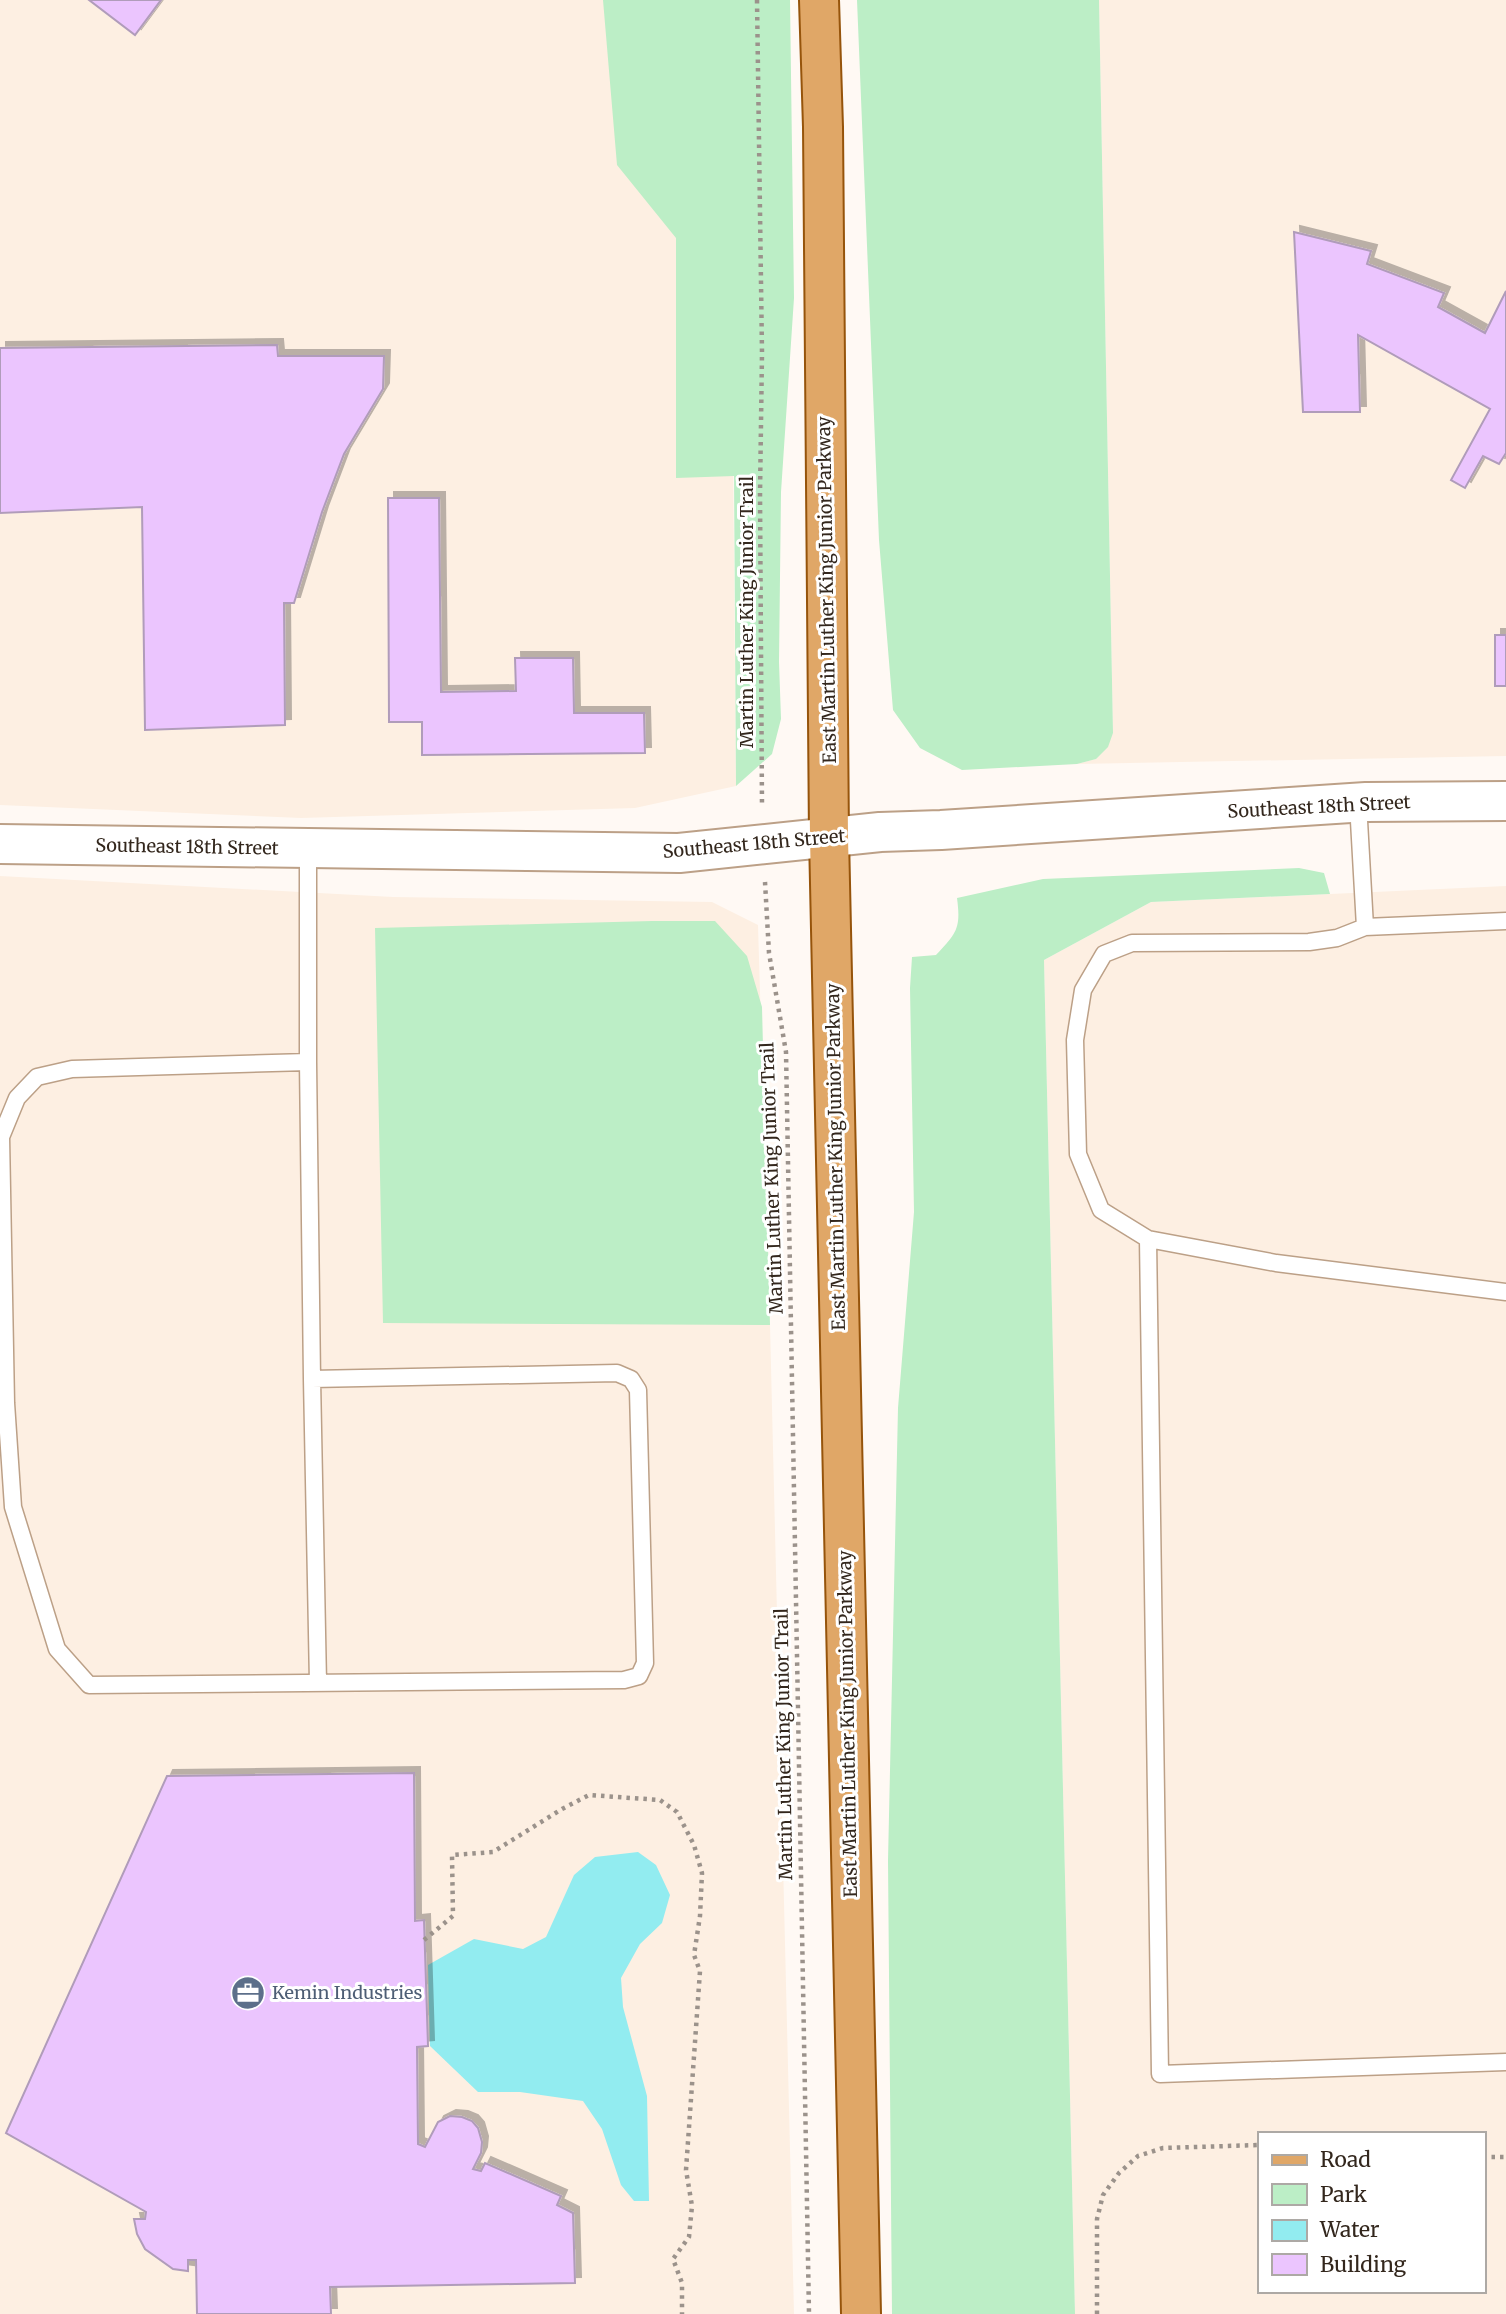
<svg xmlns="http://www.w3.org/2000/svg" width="1506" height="2314" viewBox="0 0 1506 2314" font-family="Merriweather,serif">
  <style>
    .built { fill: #fdefe2; fill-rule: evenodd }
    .green { fill: #bceec6 }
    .water { fill: #92ecf0 }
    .building { fill: #ebc5fe; stroke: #b09cba; stroke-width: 2; filter: url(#shadow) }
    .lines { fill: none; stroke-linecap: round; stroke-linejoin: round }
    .lane-casing { stroke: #bca087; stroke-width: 19 }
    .secondary-casing { stroke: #bca087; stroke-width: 42 }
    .primary-casing { stroke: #96540b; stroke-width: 42 }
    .path { stroke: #9b928b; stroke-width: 4.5; stroke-dasharray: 3.5 5; stroke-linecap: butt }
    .lane { stroke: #fff; stroke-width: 16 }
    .secondary { stroke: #fff; stroke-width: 38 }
    .primary { stroke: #e0a767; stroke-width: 38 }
    .labels { text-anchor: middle; stroke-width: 6; stroke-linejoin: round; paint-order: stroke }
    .street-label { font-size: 18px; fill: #33271d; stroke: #fff }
    .service-label { font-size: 18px; fill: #4e5e75; stroke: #fff; text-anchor: start }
  </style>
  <defs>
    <filter id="shadow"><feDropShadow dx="6" dy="-6" stdDeviation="0" flood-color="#0004"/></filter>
  </defs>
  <rect width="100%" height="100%" fill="#fff9f4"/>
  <!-- built -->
  <path class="built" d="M 0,0 L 729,0 L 736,786 L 635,808 L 301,818 L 0,805 Z
    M 1099,0 L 1506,0 L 1506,756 L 1077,764 L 1096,759 L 1113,733 Z
    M 0,876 L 393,897 L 712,902 L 758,925 L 770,1325 L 794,2314 L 0,2314 Z
    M 1506,886 L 1506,2314 L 1075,2314 L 1044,960 L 1151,902 ZM 1259,2134 L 1483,2134 L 1483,2291 L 1259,2291 Z"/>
  <!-- green -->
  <path class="green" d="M 603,0 L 790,0 L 794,298 L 781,492 L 779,662 L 781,719 L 772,754 L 736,786 L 734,476 L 676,478 L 676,238 L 617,165 Z
    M 857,0 L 1099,0 L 1113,733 L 1108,747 L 1096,759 L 1077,764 L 962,770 L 920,748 L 893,710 L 879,540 Z
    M 1299,868 L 1324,873 L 1330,894 L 1151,902 L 1044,960 L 1075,2314 L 892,2314 L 888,1861 L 898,1408 L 914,1212 L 910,988 L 912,957 L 936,955 C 957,933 961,928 957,898 L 1043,879 Z
    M 652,921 L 715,921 L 747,956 L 762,1007 L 770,1325 L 383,1323 L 375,928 Z"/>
  <!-- water -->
  <path class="water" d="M 638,1852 L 656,1865 L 670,1895 L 662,1923 L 640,1944 L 621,1978 L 623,2007 L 647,2096 L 649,2201 L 634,2201 L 621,2185 L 602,2129 L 583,2101 L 520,2092 L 478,2092 L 430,2046 L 428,1965 L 474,1939 L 523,1949 L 546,1937 L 574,1875 L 595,1857 Z"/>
  <!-- building -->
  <path class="building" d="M 89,0 L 161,0 L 135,35 Z
    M 1294,232 L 1371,251 L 1367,264 L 1444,293 L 1438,307 L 1485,333 L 1506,291 L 1506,453 L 1499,464 L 1483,456 L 1465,488 L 1451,480 L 1490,409 L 1358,335 L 1360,412 L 1303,412 Z
    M 277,345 L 278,356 L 384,356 L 383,389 L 344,454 L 322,512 L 294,603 L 284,603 L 285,725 L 145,730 L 142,507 L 0,513 L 0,348 Z
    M 388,498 L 439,498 L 441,692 L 516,691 L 515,658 L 573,658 L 574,713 L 644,713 L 645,753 L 422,755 L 422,722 L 389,722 Z
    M 1495,635 L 1506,635 L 1506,686 L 1495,686 Z
    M 414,1773 L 415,1921 L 424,1920 L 428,2046 L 417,2047 L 418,2144 L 425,2147 L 438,2122 L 450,2116 L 462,2117 L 472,2121 L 478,2128 L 482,2142 L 481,2153 L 473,2169 L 481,2171 L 485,2163 L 561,2196 L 557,2205 L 573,2213 L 575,2283 L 330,2287 L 331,2314 L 197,2314 L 196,2260 L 188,2260 L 188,2271 L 173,2269 L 145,2249 L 137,2234 L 134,2219 L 145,2219 L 146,2212 L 6,2133 L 167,1776 Z"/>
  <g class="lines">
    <!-- lane casing -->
    <g class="lane-casing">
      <path id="lane" d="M 1358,803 L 1365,927
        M 1506,921 L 1365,927 L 1337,938 L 1309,942 L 1132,943 L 1104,954 L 1083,990 L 1075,1040 L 1078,1154 L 1101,1210 L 1148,1239 L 1276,1263 L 1506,1292
        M 308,1062 L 72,1069 L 37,1077 L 17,1098 L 1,1137 L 6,1403 L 13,1507 L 57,1649 L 89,1685 L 624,1680 L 639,1676 L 645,1663 L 638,1390 L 631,1379 L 617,1373 L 312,1379 L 308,1062 L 308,848
        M 1148,1239 L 1160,2074 L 1506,2062
        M 312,1379 L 318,1683"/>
    </g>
    <!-- secondary casing -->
    <g class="secondary-casing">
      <path id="secondary" d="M 0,844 L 679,853 L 880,832 L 941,830 L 1366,802 L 1506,801"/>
    </g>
    <!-- primary casing -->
    <g class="primary-casing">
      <path id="primary" d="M 819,0 L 823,127 L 829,837 L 861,2314"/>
    </g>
    <!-- path -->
    <path class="path" d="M 757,0 L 762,353 L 760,494 L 762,806
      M 765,882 L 769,953 L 786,1052 L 809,2314
      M 424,1940 L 453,1916 L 452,1855 L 493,1852 L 562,1809 L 589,1795 L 660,1800 L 677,1812 L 694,1845 L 702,1873 L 700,1916 L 694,1955 L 700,1971 L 686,2170 L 692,2206 L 689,2237 L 673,2259 L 682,2283 L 682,2314
      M 1483,2157 L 1506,2157
      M 1097,2314 L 1097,2219 L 1103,2195 L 1119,2173 L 1138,2156 L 1163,2148 L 1259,2145"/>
    <!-- lane -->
    <use href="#lane" class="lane"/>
    <!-- secondary -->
    <use href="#secondary" class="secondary"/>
    <!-- primary -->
    <use href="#primary" class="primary"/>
  </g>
  <!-- icons -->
  <defs>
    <g id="office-disc" transform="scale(1.75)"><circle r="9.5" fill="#5c6f8a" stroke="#fff"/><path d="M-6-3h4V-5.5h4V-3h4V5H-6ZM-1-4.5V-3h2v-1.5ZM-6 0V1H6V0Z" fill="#fff"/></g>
  </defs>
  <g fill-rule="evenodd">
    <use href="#office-disc" x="248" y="1993"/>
  </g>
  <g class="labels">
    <!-- street labels -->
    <g class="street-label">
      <text transform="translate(827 590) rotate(-91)" y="6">East Martin Luther King Junior Parkway</text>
      <text transform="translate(747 612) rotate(-90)" y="6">Martin Luther King Junior Trail</text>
      <text transform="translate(1319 807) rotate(-3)" y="6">Southeast 18th Street</text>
      <text transform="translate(754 844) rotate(-5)" y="6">Southeast 18th Street</text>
      <text transform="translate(187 847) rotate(1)" y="6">Southeast 18th Street</text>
      <text transform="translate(836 1157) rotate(-91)" y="6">East Martin Luther King Junior Parkway</text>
      <text transform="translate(772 1178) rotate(-92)" y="6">Martin Luther King Junior Trail</text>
      <text transform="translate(848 1724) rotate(-91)" y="6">East Martin Luther King Junior Parkway</text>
      <text transform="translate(784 1744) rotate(-91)" y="6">Martin Luther King Junior Trail</text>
    </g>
    <!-- service labels -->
    <g class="service-label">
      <text x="272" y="1999">Kemin Industries</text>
    </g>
  </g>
  <!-- legend -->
  <rect x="1258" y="2132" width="228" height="161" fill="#ffffff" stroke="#ada9a5" stroke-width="2"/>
  <rect x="1272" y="2155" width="35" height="10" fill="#e0a767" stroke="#ada9a5" stroke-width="2"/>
  <text x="1320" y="2167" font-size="21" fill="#33271d">Road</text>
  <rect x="1272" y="2184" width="35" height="21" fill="#bceec6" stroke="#ada9a5" stroke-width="2"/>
  <text x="1320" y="2202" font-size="21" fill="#33271d">Park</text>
  <rect x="1272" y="2220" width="35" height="21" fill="#92ecf0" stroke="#ada9a5" stroke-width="2"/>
  <text x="1320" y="2237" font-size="21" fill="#33271d">Water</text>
  <rect x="1272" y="2254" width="35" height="21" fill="#ebc5fe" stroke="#ada9a5" stroke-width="2"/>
  <text x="1320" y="2272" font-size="21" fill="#33271d">Building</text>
</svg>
